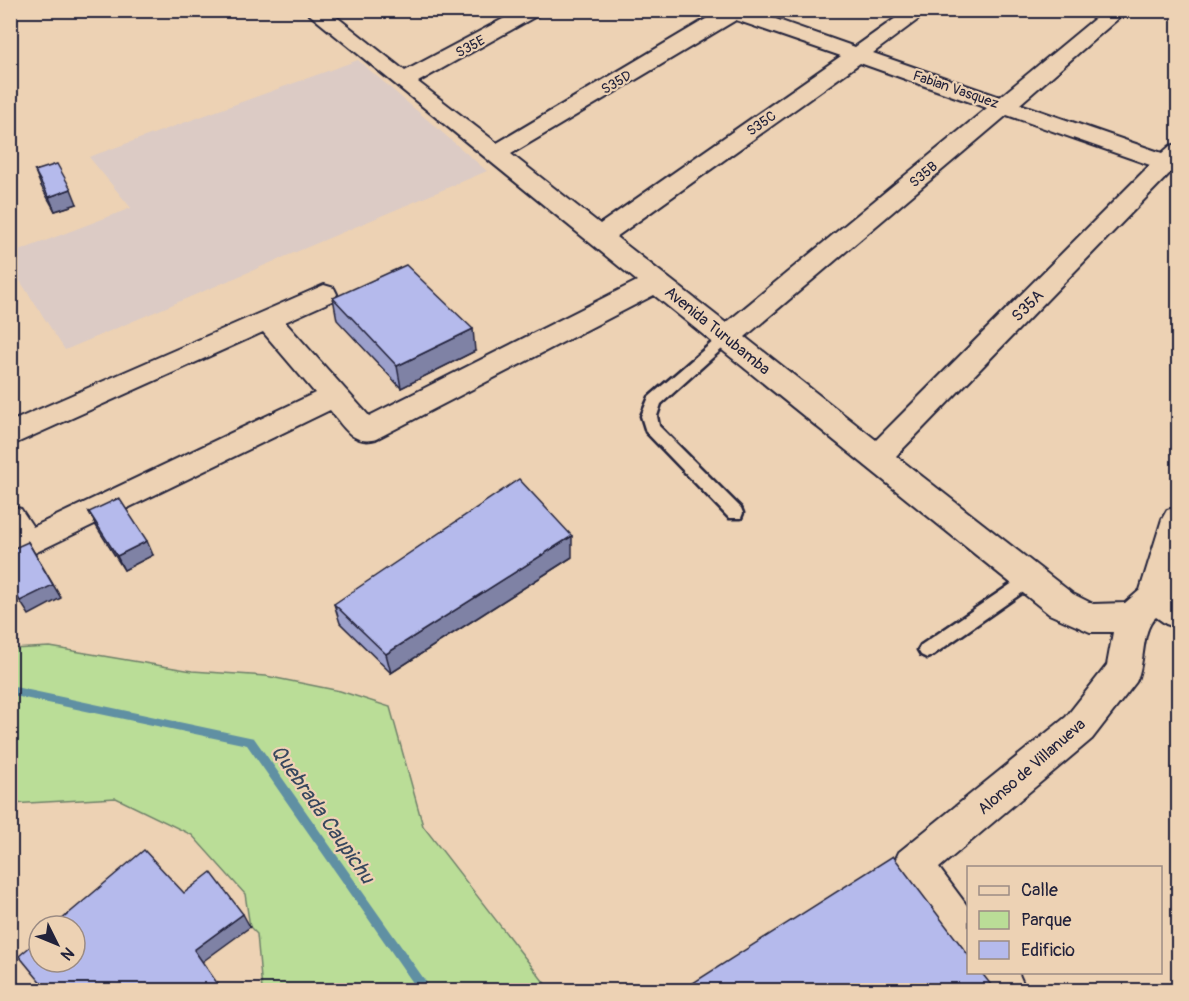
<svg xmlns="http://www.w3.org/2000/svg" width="1189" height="1001" viewBox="0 0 1189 1001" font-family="Pangolin,sans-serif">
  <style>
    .built { fill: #dccbc5 }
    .green { fill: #badd97; stroke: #6e8069; stroke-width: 1.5 }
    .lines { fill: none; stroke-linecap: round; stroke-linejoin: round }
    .stream { fill: #6190a3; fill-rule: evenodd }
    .service-casing { stroke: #22223b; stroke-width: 5 }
    .minor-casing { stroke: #22223b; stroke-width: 4 }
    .service { fill: #edd2b4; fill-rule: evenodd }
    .minor { fill: #edd2b4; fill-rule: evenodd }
    .wall { fill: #9ca0cb; stroke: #22223b; stroke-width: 1.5 }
    .shaded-wall { fill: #7f82a5; stroke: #22223b; stroke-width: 1.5 }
    .building { fill: #b5baec; stroke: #22223b; stroke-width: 1.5 }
    .labels { text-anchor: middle; stroke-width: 4.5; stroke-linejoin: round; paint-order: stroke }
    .far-street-label { font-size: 14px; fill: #22223b; stroke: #edd2b4 }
    .street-label { font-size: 16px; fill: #22223b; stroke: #edd2b4 }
    .near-water-label { font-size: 21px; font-style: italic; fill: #37475e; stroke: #edd2b4 }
  </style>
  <rect width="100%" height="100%" fill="#edd2b4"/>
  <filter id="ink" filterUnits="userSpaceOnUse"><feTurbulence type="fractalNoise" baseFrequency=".0167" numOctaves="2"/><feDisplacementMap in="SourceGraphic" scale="12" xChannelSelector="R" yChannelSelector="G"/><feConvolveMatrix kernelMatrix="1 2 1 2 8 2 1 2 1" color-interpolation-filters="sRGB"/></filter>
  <g filter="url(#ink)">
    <!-- built -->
    <path class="built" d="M 358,60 L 487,171 L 65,350 L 11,267 L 11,254 L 131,208 L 89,157 Z"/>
    <!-- green -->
    <path class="green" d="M 50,647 L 192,671 L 266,676 L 340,691 L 390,707 L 423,826 L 550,990 L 262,990 L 257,934 L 250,927 L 245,894 L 192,835 L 116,798 L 11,804 L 11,649 Z"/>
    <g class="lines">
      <!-- stream -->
      <path class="stream" d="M 10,686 L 254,738 L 429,986 L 431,990 L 418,990 L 247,745 L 10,695 Z"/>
      <!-- service casing -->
      <g class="service-casing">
        <path id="service" d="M 727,332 L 734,337 L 732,340 L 661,404 L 657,416 L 659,426 L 741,508 L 743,513 L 741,518 L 729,518 L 646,432 L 641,416 L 649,397 L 722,334 Z
          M 1029,572 L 1035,574 L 1038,579 L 1035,584 L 933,655 L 927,658 L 921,655 L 918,650 L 921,645 Z"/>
      </g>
      <!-- minor casing -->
      <g class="minor-casing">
        <path id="minor" d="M 304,10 L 328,10 L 405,71 L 520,10 L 547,10 L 418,82 L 497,143 L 721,10 L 750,10 L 855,47 L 907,10 L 931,10 L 873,53 L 1000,97 L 1105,10 L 1128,10 L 1020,104 L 1162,153 L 1170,146 L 1178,144 L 1178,174 L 1171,172 L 896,456 L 1073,594 L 1093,604 L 1125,603 L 1140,590 L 1162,519 L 1167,510 L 1178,507 L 1178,573 L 1173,592 L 1178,596 L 1178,628 L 1166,624 L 1156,617 C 1140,631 1146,662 1136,682 L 1092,739 L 939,868 L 968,907 L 968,961 L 953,956 L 899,878 L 893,865 L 899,852 L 1066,717 L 1107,665 L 1113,632 L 1090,632 L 1049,614 L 654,295 L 376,439 C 353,446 343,426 330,410 L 10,565 L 10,506 L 21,509 L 33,527 L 315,393 L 263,332 L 10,446 L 10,422 L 324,285 L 334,288 L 337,294 L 334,300 L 285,322 L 369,416 L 637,281 ZM 736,20 L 841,56 L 600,224 L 511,154 ZM 860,63 L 987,108 L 726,323 L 616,237 ZM 1007,115 L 1150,165 L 876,440 L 745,337 Z
          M 971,972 L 1018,972 L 1026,990 L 980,990 Z"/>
      </g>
      <!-- service -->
      <use href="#service" class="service"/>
      <!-- minor -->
      <use href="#minor" class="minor"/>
    </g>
    <!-- wall -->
    <path class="wall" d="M 35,171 L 77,204 L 55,211 L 41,186 Z
      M 333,298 L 475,351 L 401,388 L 337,320 Z
      M 89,512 L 153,555 L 124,570 L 96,526 Z
      M 572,557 L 391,673 L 340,623 L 334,604 Z"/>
    <!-- shaded-wall -->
    <path class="shaded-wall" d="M 71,189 L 77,204 L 55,211 L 49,197 Z
      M 473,329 L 475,351 L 401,388 L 397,366 Z
      M 572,536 L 572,557 L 391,673 L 386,654 Z
      M 147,541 L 153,555 L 124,570 L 117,556 Z
      M 28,542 L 61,598 L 29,615 L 20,601 Z
      M 243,914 L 250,927 L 202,962 L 194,950 Z"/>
    <!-- building -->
    <path class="building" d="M 57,164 L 71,189 L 49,197 L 35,171 Z
      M 406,265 L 473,329 L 397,366 L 333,298 Z
      M 519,479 L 572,536 L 386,654 L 334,604 Z
      M 119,498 L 147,541 L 117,556 L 89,512 Z
      M 28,542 L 53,585 L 20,601 L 10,584 L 10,550 Z
      M 144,850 L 184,893 L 211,872 L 243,914 L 194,950 L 222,990 L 47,990 L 19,956 L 39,939 L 39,962 L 75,962 L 75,926 L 54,926 Z
      M 893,856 L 969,956 L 969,972 L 981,972 L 995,990 L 682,990 Z"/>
  </g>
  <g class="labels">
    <!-- far-street labels -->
    <g class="far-street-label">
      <text transform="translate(470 46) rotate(-28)" y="5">S35E</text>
      <text transform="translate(616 82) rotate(-31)" y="5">S35D</text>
      <text transform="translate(956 89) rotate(19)" y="5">Fabian Vasquez</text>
      <text transform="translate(761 123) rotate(-35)" y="5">S35C</text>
      <text transform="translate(923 174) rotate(-40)" y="5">S35B</text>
    </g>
    <!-- street labels -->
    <g class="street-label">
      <text transform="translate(1027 305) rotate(-45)" y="6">S35A</text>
      <text transform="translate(718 330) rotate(39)" y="6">Avenida Turubamba</text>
      <text transform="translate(1031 766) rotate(-41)" y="6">Alonso de Villanueva</text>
    </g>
    <!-- near-water labels -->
    <g class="near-water-label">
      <text transform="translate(323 814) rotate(55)" y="7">Quebrada Caupichu</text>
    </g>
  </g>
  <!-- margin -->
  <rect width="1189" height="1001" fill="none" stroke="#edd2b4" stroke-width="36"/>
  <rect x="18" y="18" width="1153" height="965" fill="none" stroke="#22223b" stroke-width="2" filter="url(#ink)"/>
  <!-- legend -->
  <rect x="967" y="866" width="195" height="108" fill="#edd2b4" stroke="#9c8c84" stroke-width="1.5"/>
  <rect x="979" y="886" width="30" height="9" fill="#edd2b4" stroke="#9c8c84" stroke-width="1.5"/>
  <text x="1021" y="896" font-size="18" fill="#22223b">Calle</text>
  <rect x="979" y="911" width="30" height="18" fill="#badd97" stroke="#9c8c84" stroke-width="1.5"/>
  <text x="1021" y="926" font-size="18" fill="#22223b">Parque</text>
  <rect x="979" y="941" width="30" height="18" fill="#b5baec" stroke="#9c8c84" stroke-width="1.5"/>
  <text x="1021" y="956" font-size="18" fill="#22223b">Edificio</text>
  <!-- north arrow -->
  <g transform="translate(57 944) rotate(133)"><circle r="28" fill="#edd2b4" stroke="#9c8c84" stroke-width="1.5"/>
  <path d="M0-4.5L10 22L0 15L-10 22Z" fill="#22223b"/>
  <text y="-9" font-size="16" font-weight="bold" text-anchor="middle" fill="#22223b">N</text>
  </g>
</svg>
